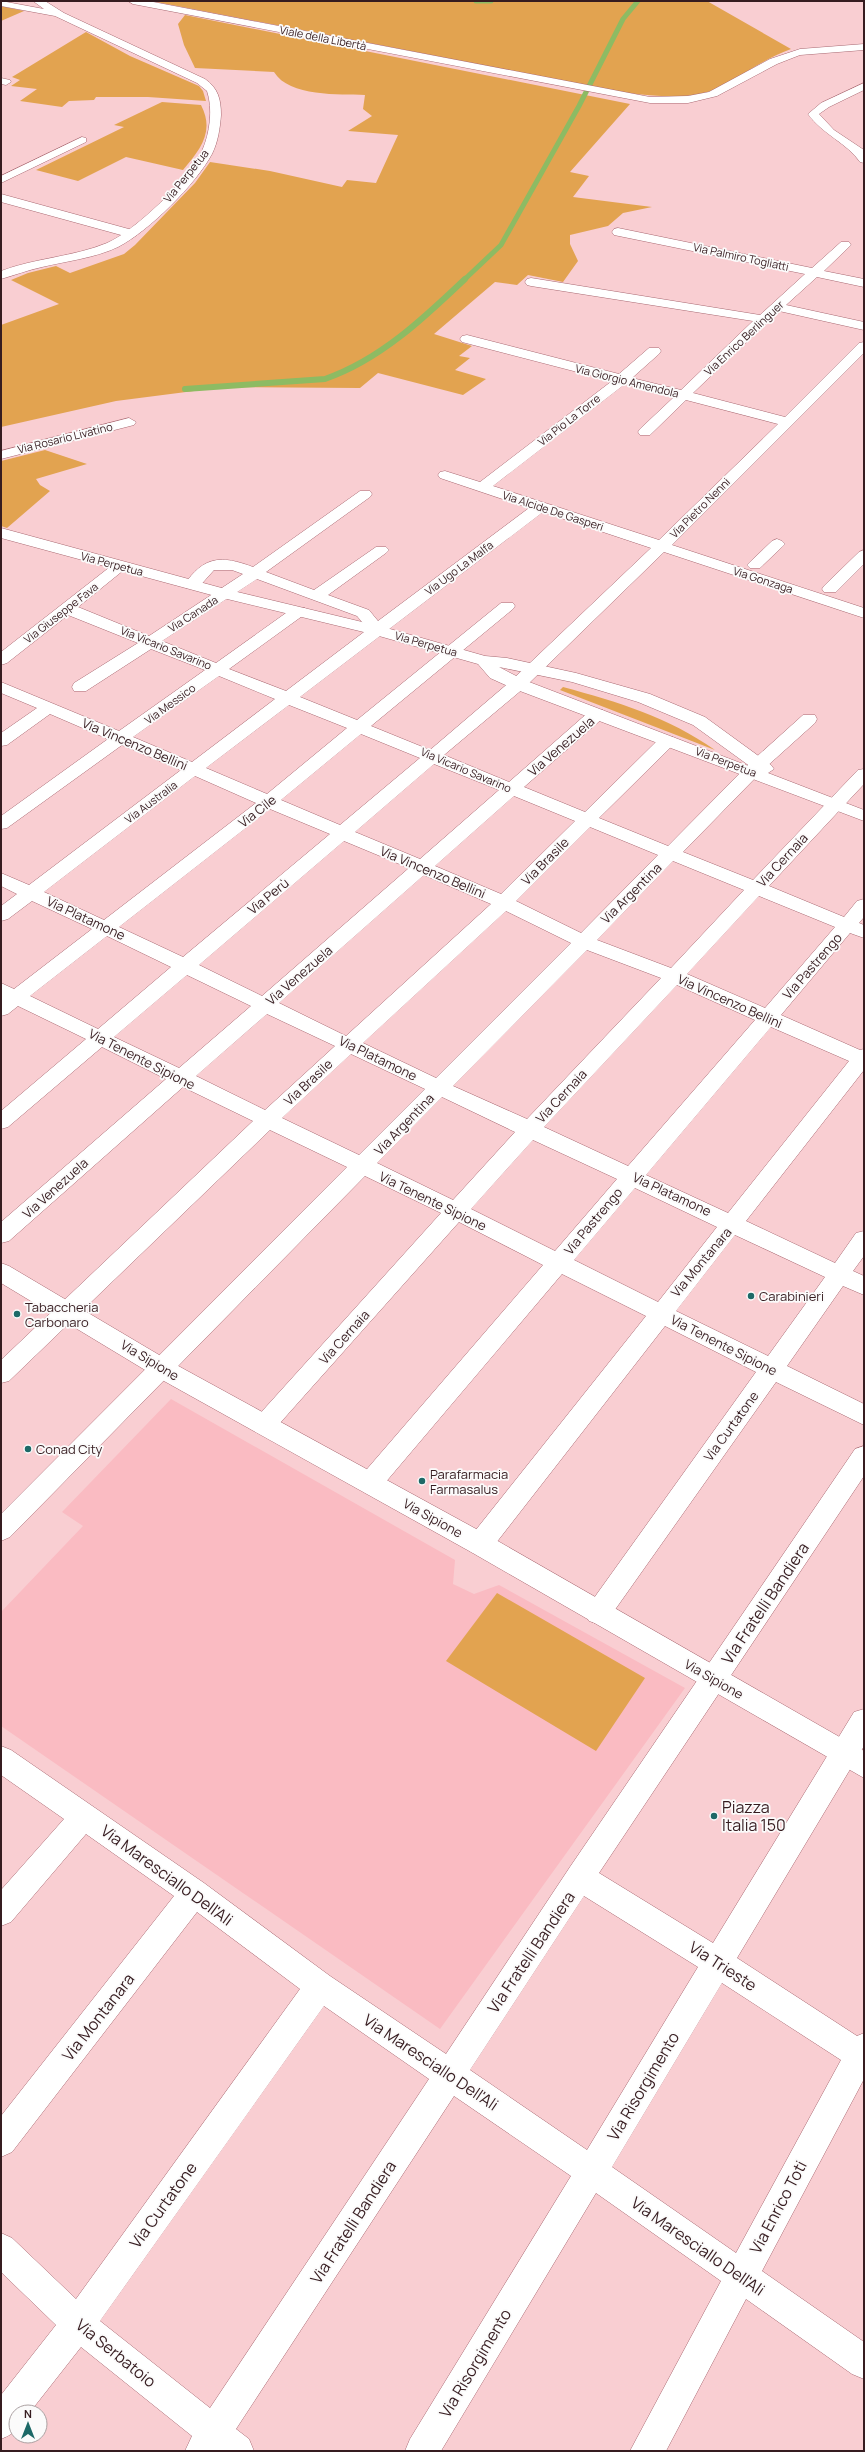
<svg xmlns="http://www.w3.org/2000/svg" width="865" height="2452" viewBox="0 0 865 2452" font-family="Manrope,sans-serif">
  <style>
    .built { fill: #fabbc2 }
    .green { fill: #e2a350 }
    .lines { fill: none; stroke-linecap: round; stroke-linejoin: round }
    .stream-far1 { stroke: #8dbb63; stroke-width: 5 }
    .stream { stroke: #8dbb63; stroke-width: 6 }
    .street-casing { stroke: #a96972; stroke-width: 1 }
    .secondary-casing { stroke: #a96972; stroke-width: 1 }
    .street { fill: #fff; fill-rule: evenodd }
    .secondary { fill: #fff; fill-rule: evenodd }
    .poi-dot { fill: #1d6967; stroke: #fbfbfb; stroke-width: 1.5 }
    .labels { text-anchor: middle; stroke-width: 3.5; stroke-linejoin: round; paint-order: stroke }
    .far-street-label { font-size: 11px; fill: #361c20; stroke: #fbfbfb }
    .street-label { font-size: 13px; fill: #361c20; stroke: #fbfbfb }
    .poi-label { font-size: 13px; fill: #361c20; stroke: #fbfbfb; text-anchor: start }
    .near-street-label { font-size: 16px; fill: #361c20; stroke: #fbfbfb }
    .near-poi-label { font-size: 16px; fill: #361c20; stroke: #fbfbfb; text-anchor: start }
  </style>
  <rect width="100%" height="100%" fill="#f9ced2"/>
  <!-- built -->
  <path class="built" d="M 171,1399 L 455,1560 L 453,1584 L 474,1594 L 499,1585 L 685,1688 L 440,2029 L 1,1726 L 1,1612 L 83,1526 L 62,1512 Z"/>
  <!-- green -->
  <path class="green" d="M 151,1 L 707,1 L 791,49 C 763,59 740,78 713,90 C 687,100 655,96 628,93 Z
    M 1,6 L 24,11 L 1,21 Z
    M 185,15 L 630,104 L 570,172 L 589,176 L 573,197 L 652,207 L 623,213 L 608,226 L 570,235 L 570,244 L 578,261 L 563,282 L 528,275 L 517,285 L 495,282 L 434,334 L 472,346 L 459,356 L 470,358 L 455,370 L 486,379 L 463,395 L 378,373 L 360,388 L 225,387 L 116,401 L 1,427 L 1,325 L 59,304 L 11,280 L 28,273 L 56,266 L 70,273 L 124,254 L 135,245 L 195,183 L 210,162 L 270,171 L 342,187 L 347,180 L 376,183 L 398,135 L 348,131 L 372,116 L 363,109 L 365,95 C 340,94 289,97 274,72 L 195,68 L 184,45 L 178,24 Z
    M 86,32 L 130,56 L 199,86 L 203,91 L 206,101 L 148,97 L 96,97 L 94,100 L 69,101 L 62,107 L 20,101 L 37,89 L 11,86 L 20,80 L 12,77 Z
    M 162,102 L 201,105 C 215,132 200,150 183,170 L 126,157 L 78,181 L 36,170 L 124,127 L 114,125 Z
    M 45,450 L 87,464 L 36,479 L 40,485 L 50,491 L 7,528 L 1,526 L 1,461 Z
    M 563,687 C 618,702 668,717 715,750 L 560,690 Z
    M 497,1593 L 645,1678 L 596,1751 L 446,1661 Z"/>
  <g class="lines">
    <!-- stream-far1 -->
    <path class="stream-far1" d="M 476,1 L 491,1
      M 464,280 L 501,245 L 579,106 L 623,19 L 638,1"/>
    <!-- stream -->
    <path class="stream" d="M 185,389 L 325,379 C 380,360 424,318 465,279"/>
    <!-- street casing -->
    <g class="street-casing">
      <path id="street" d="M 1,78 L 10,80 L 11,82 L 6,85 L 1,84 Z
        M 864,83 L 864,90 L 829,107 L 819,114 L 834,130 L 864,150 L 864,163 L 860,162 C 847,143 822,134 808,114 L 821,103 Z
        M 82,137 L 86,138 L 86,142 L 1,183 L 1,176 Z
        M 1,194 L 136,231 L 138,234 L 132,238 L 1,202 Z
        M 618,228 L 812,268 L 841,242 L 849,242 L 851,245 L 824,271 L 864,279 L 864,287 L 817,277 L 786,305 L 864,322 L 864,330 L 779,311 L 693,393 L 785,417 L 859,343 L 864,342 L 864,353 L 672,545 L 864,608 L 864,618 L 664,552 L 524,688 L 444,755 L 509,782 L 591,710 L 603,710 L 605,714 L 603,718 L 524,787 L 585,812 L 661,737 L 673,737 L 676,741 L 673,745 L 599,818 L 668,846 L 753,760 L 803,715 L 815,715 L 817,719 L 815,723 L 765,768 L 683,852 L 753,880 L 858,770 L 864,769 L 864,784 L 769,886 L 844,917 L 857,901 L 864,899 L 864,917 L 859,923 L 864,925 L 864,938 L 850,933 L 781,1015 L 860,1050 L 864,1049 L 864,1070 L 746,1221 L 835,1263 L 856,1233 L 864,1231 L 864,1256 L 853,1271 L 864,1276 L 864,1295 L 843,1286 L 787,1366 L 864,1404 L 864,1425 L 776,1382 L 607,1621 L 598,1624 L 589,1621 L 585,1613 L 589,1605 L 756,1372 L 665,1326 L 489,1552 L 480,1555 L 471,1552 L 467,1544 L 471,1536 L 646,1316 L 562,1274 L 379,1490 L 370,1493 L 361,1490 L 358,1483 L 361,1476 L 543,1265 L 459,1222 L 272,1432 L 264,1435 L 256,1432 L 252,1425 L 256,1418 L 441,1213 L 365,1176 L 10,1537 L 1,1541 L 1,1514 L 347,1167 L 270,1130 L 9,1381 L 1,1383 L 1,1360 L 253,1121 L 183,1087 L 9,1241 L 1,1243 L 1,1222 L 166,1079 L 102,1047 L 8,1127 L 1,1129 L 1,1111 L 86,1039 L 18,1006 L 8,1014 L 1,1016 L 1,983 L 14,989 L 92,929 L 32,901 L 8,919 L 1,921 L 1,906 L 17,894 L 1,886 L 1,873 L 29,885 L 181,770 L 122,745 L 7,828 L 1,829 L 1,816 L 108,739 L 50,714 L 7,745 L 1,746 L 1,733 L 37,708 L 1,693 L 1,682 L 119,731 L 205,670 L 151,649 L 86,691 L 74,691 L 72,687 L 74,683 L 138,643 L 68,615 L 7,663 L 1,665 L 1,652 L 115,563 L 125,563 L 128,566 L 125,569 L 78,607 L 149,636 L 243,574 L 232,570 L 214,570 L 198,588 L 186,588 L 184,585 C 204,556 221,555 253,567 L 360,491 L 370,491 L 372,494 L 370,497 L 266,572 L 314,590 L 376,547 L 386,547 L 389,550 L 386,553 L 328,595 L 369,610 L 378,621 L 529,508 L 440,478 L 438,475 L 440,472 L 445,471 L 480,482 L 612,381 L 462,342 L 460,339 L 462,336 L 467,335 L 619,374 L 649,348 L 659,348 L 661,351 L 659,354 L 632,378 L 681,390 L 753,321 L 531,286 L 527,285 L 525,282 L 527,279 L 531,278 L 760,315 L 805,274 L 614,235 L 612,232 L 614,229 ZM 625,384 L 674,397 L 640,429 L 638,432 L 640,435 L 650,435 L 686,400 L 778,424 L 659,540 L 493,486 ZM 543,512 L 651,548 L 512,680 L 430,750 L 371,726 L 513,609 L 515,606 L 513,603 L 501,603 L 357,720 L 300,697 ZM 257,579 L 357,616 L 368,629 L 286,691 L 229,669 L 305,614 L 307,611 L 305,608 L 293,608 L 216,663 L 162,641 ZM 219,676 L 275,699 L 192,762 L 133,737 ZM 289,705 L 347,728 L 267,794 L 206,768 ZM 361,734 L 420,758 L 340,825 L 281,800 ZM 434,764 L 499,790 L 420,859 L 355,832 ZM 195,776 L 256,803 L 104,920 L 44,892 ZM 514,796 L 575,821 L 501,894 L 435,866 ZM 270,809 L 330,834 L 183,957 L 119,927 ZM 590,827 L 658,855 L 581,933 L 516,901 ZM 344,841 L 409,868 L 262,996 L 199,965 ZM 673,861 L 744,890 L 671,968 L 597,940 ZM 424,875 L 491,904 L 346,1036 L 279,1003 ZM 759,896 L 835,927 L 765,1008 L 687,974 ZM 506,911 L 571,943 L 436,1078 L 363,1043 ZM 107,936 L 171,967 L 98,1029 L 30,996 ZM 587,950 L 661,978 L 527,1119 L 453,1086 ZM 187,975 L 251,1006 L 179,1068 L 114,1037 ZM 677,985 L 755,1020 L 628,1166 L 544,1127 ZM 267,1014 L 335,1046 L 265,1110 L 196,1076 ZM 771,1027 L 849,1061 L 728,1213 L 646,1175 ZM 351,1054 L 425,1089 L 359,1155 L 282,1118 ZM 442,1097 L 515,1132 L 453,1200 L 377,1163 ZM 533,1140 L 617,1179 L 555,1251 L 471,1209 ZM 635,1188 L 717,1227 L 658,1302 L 574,1260 ZM 735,1235 L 825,1277 L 768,1356 L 676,1311 Z
        M 129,418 L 136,422 L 134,425 L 1,459 L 1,451 Z
        M 777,539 L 782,541 L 785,544 L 782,547 L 760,568 L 750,568 L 747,565 L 750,562 L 772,541 Z
        M 864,550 L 864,564 L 836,592 L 824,592 L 822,589 L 824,586 L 859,552 Z
        M 864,1446 L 864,1476 L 599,1873 L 713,1943 L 854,1712 L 864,1709 L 864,1746 L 737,1958 L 857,2036 L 864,2033 L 864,2079 L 762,2271 L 864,2342 L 864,2379 L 852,2374 L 746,2299 L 666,2451 L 630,2451 L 721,2281 L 596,2193 L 441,2451 L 405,2451 L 410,2439 L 571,2176 L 454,2096 L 236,2429 L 249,2439 L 254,2451 L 185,2451 L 192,2436 L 81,2347 L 30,2412 L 16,2412 C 16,2430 18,2432 1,2439 L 1,2395 L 56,2325 L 1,2272 L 1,2233 L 12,2238 L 76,2299 L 300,1989 L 197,1912 L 12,2152 L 1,2157 L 1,2116 L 174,1896 L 86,1834 L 11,1922 L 1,1926 L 1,1890 L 64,1819 L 1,1775 L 1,1746 L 11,1750 L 204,1883 L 330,1976 L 446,2054 L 570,1867 L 855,1449 ZM 584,1896 L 698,1967 L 587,2150 L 470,2070 ZM 722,1983 L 841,2060 L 736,2253 L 612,2167 ZM 324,2006 L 429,2079 L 210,2408 L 100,2321 Z"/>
    </g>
    <!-- secondary casing -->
    <g class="secondary-casing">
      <path id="secondary" d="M 1,1 L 44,9 L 33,1 L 45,1 L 64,13 L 205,79 C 218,88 221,99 221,115 C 220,128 218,142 212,154 C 196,184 149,231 118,247 C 95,258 67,261 42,267 C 28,270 15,275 1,279 L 1,271 C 35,258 73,257 107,243 C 135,231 190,178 202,151 C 210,133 213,109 207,91 L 197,83 L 55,16 L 1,6 Z
        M 128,1 L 148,1 L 650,97 L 688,96 L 709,92 L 770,59 L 800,49 L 864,44 L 864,50 L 800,55 L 777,64 L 717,96 L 688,103 L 650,103 L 133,4 Z
        M 1,528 L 229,590 L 383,627 L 485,656 L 507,658 L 576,673 L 650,694 L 705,717 L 771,765 L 774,769 L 768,773 L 864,810 L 864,821 L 512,688 L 490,678 L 478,664 L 372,634 L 219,597 L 1,538 ZM 499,667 L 572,682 L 638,702 L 693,725 L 751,767 L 524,680 Z
        M 1,1263 L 9,1266 L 171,1362 L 489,1536 L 864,1751 L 864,1778 L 471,1552 L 155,1376 L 1,1283 Z"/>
    </g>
    <!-- street -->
    <use href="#street" class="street"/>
    <!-- secondary -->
    <use href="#secondary" class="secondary"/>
  </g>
  <!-- markers -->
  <g class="poi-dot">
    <circle cx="751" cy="1296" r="4"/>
    <circle cx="17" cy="1314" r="4"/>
    <circle cx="28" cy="1449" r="4"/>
    <circle cx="422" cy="1481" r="4"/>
    <circle cx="714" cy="1816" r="4"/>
  </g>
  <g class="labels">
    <!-- far-street labels -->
    <g class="far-street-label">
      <text transform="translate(323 38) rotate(11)" y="4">Viale della Libertà</text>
      <text transform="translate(186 176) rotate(-51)" y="4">Via Perpetua</text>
      <text transform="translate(741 257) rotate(12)" y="4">Via Palmiro Togliatti</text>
      <text transform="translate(744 338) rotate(-43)" y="4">Via Enrico Berlinguer</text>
      <text transform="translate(627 381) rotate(14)" y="4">Via Giorgio Amendola</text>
      <text transform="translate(569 420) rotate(-38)" y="4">Via Pio La Torre</text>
      <text transform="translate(65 438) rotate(-14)" y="4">Via Rosario Livatino</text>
      <text transform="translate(700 508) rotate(-45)" y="4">Via Pietro Nenni</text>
      <text transform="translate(553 511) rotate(18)" y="4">Via Alcide De Gasperi</text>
      <text transform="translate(112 564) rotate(15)" y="4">Via Perpetua</text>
      <text transform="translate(459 568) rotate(-37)" y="4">Via Ugo La Malfa</text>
      <text transform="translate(763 580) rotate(18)" y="4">Via Gonzaga</text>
      <text transform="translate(61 613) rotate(-38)" y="4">Via Giuseppe Fava</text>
      <text transform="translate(193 614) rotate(-33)" y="4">Via Canada</text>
      <text transform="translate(426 644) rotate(16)" y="4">Via Perpetua</text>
      <text transform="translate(166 648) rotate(22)" y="4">Via Vicario Savarino</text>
      <text transform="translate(170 704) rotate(-36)" y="4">Via Messico</text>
      <text transform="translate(726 762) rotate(21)" y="4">Via Perpetua</text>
      <text transform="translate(466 770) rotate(23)" y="4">Via Vicario Savarino</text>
      <text transform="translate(151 802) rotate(-37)" y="4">Via Australia</text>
    </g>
    <!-- street labels -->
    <g class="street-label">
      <text transform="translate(135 744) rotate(23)" y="5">Via Vincenzo Bellini</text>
      <text transform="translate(561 746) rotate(-41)" y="5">Via Venezuela</text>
      <text transform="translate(257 811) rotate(-38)" y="5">Via Cile</text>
      <text transform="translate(782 860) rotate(-47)" y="5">Via Cernaia</text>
      <text transform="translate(545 861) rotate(-45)" y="5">Via Brasile</text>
      <text transform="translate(433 872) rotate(23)" y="5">Via Vincenzo Bellini</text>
      <text transform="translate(631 893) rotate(-45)" y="5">Via Argentina</text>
      <text transform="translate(268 896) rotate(-39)" y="5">Via Perù</text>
      <text transform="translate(86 918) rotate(25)" y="5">Via Platamone</text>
      <text transform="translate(812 966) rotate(-49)" y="5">Via Pastrengo</text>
      <text transform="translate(299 975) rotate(-41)" y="5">Via Venezuela</text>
      <text transform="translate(730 1001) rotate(24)" y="5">Via Vincenzo Bellini</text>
      <text transform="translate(378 1058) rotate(26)" y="5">Via Platamone</text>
      <text transform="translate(142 1059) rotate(27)" y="5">Via Tenente Sipione</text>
      <text transform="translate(308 1082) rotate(-43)" y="5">Via Brasile</text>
      <text transform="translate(561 1096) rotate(-47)" y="5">Via Cernaia</text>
      <text transform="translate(404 1124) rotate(-46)" y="5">Via Argentina</text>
      <text transform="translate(55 1188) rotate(-42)" y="5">Via Venezuela</text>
      <text transform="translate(672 1194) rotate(25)" y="5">Via Platamone</text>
      <text transform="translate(433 1201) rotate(26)" y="5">Via Tenente Sipione</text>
      <text transform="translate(593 1221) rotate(-50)" y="5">Via Pastrengo</text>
      <text transform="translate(701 1262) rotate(-50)" y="5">Via Montanara</text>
      <text transform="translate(344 1337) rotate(-48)" y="5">Via Cernaia</text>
      <text transform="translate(724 1345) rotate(27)" y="5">Via Tenente Sipione</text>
      <text transform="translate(150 1360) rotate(31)" y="5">Via Sipione</text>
      <text transform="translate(731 1426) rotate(-54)" y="5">Via Curtatone</text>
      <text transform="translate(433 1518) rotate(29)" y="5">Via Sipione</text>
      <text transform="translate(714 1679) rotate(30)" y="5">Via Sipione</text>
    </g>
    <!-- poi labels -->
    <g class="poi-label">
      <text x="759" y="1301">Carabinieri</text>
      <text x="25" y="1312">Tabaccheria<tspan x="25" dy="15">Carbonaro</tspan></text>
      <text x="36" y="1454">Conad City</text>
      <text x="430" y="1479">Parafarmacia<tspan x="430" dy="15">Farmasalus</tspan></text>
    </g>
    <!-- near-street labels -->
    <g class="near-street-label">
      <text transform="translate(765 1603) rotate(-56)" y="6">Via Fratelli Bandiera</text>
      <text transform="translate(167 1875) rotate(36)" y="6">Via Maresciallo Dell'Ali</text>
      <text transform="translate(531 1952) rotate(-56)" y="6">Via Fratelli Bandiera</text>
      <text transform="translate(723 1966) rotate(33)" y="6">Via Trieste</text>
      <text transform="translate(98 2017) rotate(-52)" y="6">Via Montanara</text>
      <text transform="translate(431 2062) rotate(34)" y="6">Via Maresciallo Dell'Ali</text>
      <text transform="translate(643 2086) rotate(-59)" y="6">Via Risorgimento</text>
      <text transform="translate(163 2205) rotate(-54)" y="6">Via Curtatone</text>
      <text transform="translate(778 2207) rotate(-62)" y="6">Via Enrico Toti</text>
      <text transform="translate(353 2222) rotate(-57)" y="6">Via Fratelli Bandiera</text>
      <text transform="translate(698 2246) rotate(35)" y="6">Via Maresciallo Dell'Ali</text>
      <text transform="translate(116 2353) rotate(39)" y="6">Via Serbatoio</text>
      <text transform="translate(475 2363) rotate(-59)" y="6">Via Risorgimento</text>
    </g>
    <!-- near-poi labels -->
    <g class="near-poi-label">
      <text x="722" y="1813">Piazza<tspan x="722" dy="18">Italia 150</tspan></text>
    </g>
  </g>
  <!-- border -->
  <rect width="865" height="2452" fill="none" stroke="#361c20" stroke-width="4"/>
  <!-- north arrow -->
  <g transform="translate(28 2424)"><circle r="19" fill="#fbfbfb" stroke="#aca2a3"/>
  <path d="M0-3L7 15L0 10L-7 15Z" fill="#1d6967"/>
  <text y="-6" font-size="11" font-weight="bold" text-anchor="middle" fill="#361c20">N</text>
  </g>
</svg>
